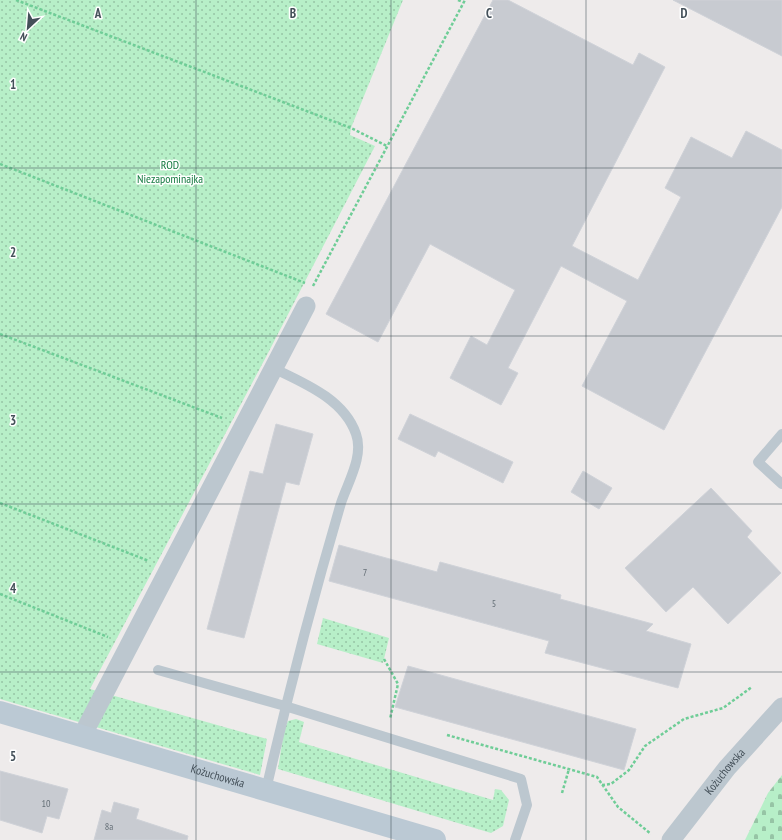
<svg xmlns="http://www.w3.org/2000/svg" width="782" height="840" viewBox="0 0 782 840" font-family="'PT Sans Narrow',sans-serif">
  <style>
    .green { fill: url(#green-dots) }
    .cemetery { fill: url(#cemetery-stones) }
    .building { fill: #c8cbd1; stroke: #cfd2d8 }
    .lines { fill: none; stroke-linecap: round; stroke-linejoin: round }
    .path { stroke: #6fcd97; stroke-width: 2.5; stroke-dasharray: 3 2; stroke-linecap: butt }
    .lane { stroke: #bcc7cf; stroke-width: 10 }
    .street { stroke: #bcc7cf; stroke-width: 19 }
    .secondary { stroke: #bbc9d4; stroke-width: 22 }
    .grid { fill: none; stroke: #445059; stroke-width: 1; stroke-opacity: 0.55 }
    .labels { text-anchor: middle; stroke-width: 3; stroke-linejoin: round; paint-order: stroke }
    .number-label { font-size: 10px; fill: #656f77 }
    .park-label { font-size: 12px; fill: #147a40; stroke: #fff }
    .street-label { font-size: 12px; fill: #445059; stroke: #fff }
    .grid-label { font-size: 13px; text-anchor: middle; font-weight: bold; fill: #445059; stroke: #fff; stroke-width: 3; stroke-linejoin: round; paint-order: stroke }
  </style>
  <defs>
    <pattern id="green-dots" width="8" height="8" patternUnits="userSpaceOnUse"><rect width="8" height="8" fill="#b7efc8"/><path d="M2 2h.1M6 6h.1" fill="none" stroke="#96c4a5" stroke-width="1.8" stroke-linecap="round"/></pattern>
    <pattern id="cemetery-stones" width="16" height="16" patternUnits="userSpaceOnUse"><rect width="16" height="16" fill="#b7efc8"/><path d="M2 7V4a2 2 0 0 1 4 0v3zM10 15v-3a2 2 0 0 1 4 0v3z" fill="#96c4a5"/></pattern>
  </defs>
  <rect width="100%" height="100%" fill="#eeebeb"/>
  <!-- green -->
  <path class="green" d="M 0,0 L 403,0 L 351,128 L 350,135 L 375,146 L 267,355 L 90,689 L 267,739 L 260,775 L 0,699 Z
    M 323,618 L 389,638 L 383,663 L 317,644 Z
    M 296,719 L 304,722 L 299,742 L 493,800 L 495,789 L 501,790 L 509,800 L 503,826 L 491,833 L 278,769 L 284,731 L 288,721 Z"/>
  <!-- cemetery -->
  <path class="cemetery" d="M 782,775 L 782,840 L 745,840 L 768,793 Z"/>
  <!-- building -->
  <path class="building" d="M 493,0 L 508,0 L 633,65 L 639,53 L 665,67 L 572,246 L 638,280 L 681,197 L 665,188 L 691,137 L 732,158 L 746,131 L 782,150 L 782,207 L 664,430 L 582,386 L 627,301 L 561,266 L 508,368 L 518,373 L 501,405 L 450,378 L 471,336 L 487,345 L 515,290 L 430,244 L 378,342 L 326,314 Z
    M 673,0 L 782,0 L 782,56 Z
    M 410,414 L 513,462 L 503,483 L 438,451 L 435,457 L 398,439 Z
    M 276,424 L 313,434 L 299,485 L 286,482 L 244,638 L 207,629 L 250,471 L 263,474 Z
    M 583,471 L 612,488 L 599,509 L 571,492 Z
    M 711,488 L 752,531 L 747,537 L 781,573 L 728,624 L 693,587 L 666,612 L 625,568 Z
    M 339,545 L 437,572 L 440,562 L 561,595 L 560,599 L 653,624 L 646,631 L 691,644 L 678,688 L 545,653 L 549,641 L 329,581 Z
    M 408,666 L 636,729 L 624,770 L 395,707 Z
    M 0,771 L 68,789 L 59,819 L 47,816 L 42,833 L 0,820 Z
    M 114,802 L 139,809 L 136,819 L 188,836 L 187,840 L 94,840 L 102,810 L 111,813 Z"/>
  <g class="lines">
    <!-- path -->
    <path class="path" d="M 16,0 L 351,128 L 387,146
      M 458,0 L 463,2
      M 0,164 L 305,283
      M 313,286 L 465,0
      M 0,334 L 222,418
      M 0,503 L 149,561
      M 0,594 L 108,637
      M 384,659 L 398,684 L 390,719
      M 447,735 L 597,777 L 618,807 L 651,834
      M 602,785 L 611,784 L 629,770 L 645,746 L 684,719 L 723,708 L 752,687
      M 562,793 L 569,769"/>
    <!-- lane -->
    <path class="lane" d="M 782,434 L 758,462 L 782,484
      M 158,670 L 285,706 L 521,779 L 527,805 L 515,840
      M 266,790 C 288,694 313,598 341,503 C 348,482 364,456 356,434 C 344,399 304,383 273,368"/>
    <!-- street -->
    <g class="street">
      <path d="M 82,736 L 306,306"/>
      <path id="s1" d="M 671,840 L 727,768 L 782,707"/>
    </g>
    <!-- secondary -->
    <path class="secondary" id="s2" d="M 0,712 L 435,840"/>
  </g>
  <!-- grid -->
  <path class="grid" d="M 196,0 L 196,840M 391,0 L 391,840M 586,0 L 586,840M 0,168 L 782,168M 0,336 L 782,336M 0,504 L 782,504M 0,672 L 782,672"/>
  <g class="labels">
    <!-- number labels -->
    <g class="number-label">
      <text x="365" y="576">7</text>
      <text x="494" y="607">5</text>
      <text x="46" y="807">10</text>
      <text x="109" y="830">8a</text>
    </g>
    <!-- park labels -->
    <g class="park-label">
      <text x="170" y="169">ROD<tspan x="170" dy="14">Niezapominajka</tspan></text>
    </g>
    <!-- street labels -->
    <g class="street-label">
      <text dy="4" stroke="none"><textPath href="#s1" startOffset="87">Kożuchowska</textPath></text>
      <text dy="4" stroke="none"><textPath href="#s2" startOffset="227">Kożuchowska</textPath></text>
    </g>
  </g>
  <g class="grid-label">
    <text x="98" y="18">A</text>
    <text x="293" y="18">B</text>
    <text x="489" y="18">C</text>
    <text x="684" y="18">D</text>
    <text x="13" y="89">1</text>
    <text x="13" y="257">2</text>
    <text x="13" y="425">3</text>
    <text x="13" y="593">4</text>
    <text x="13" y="761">5</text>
  </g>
  <!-- north arrow -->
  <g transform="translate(28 28) rotate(206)" stroke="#ffffff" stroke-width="3" paint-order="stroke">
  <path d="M0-3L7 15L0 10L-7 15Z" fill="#445059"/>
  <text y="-6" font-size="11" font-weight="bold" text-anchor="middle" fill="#445059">N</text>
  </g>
</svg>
